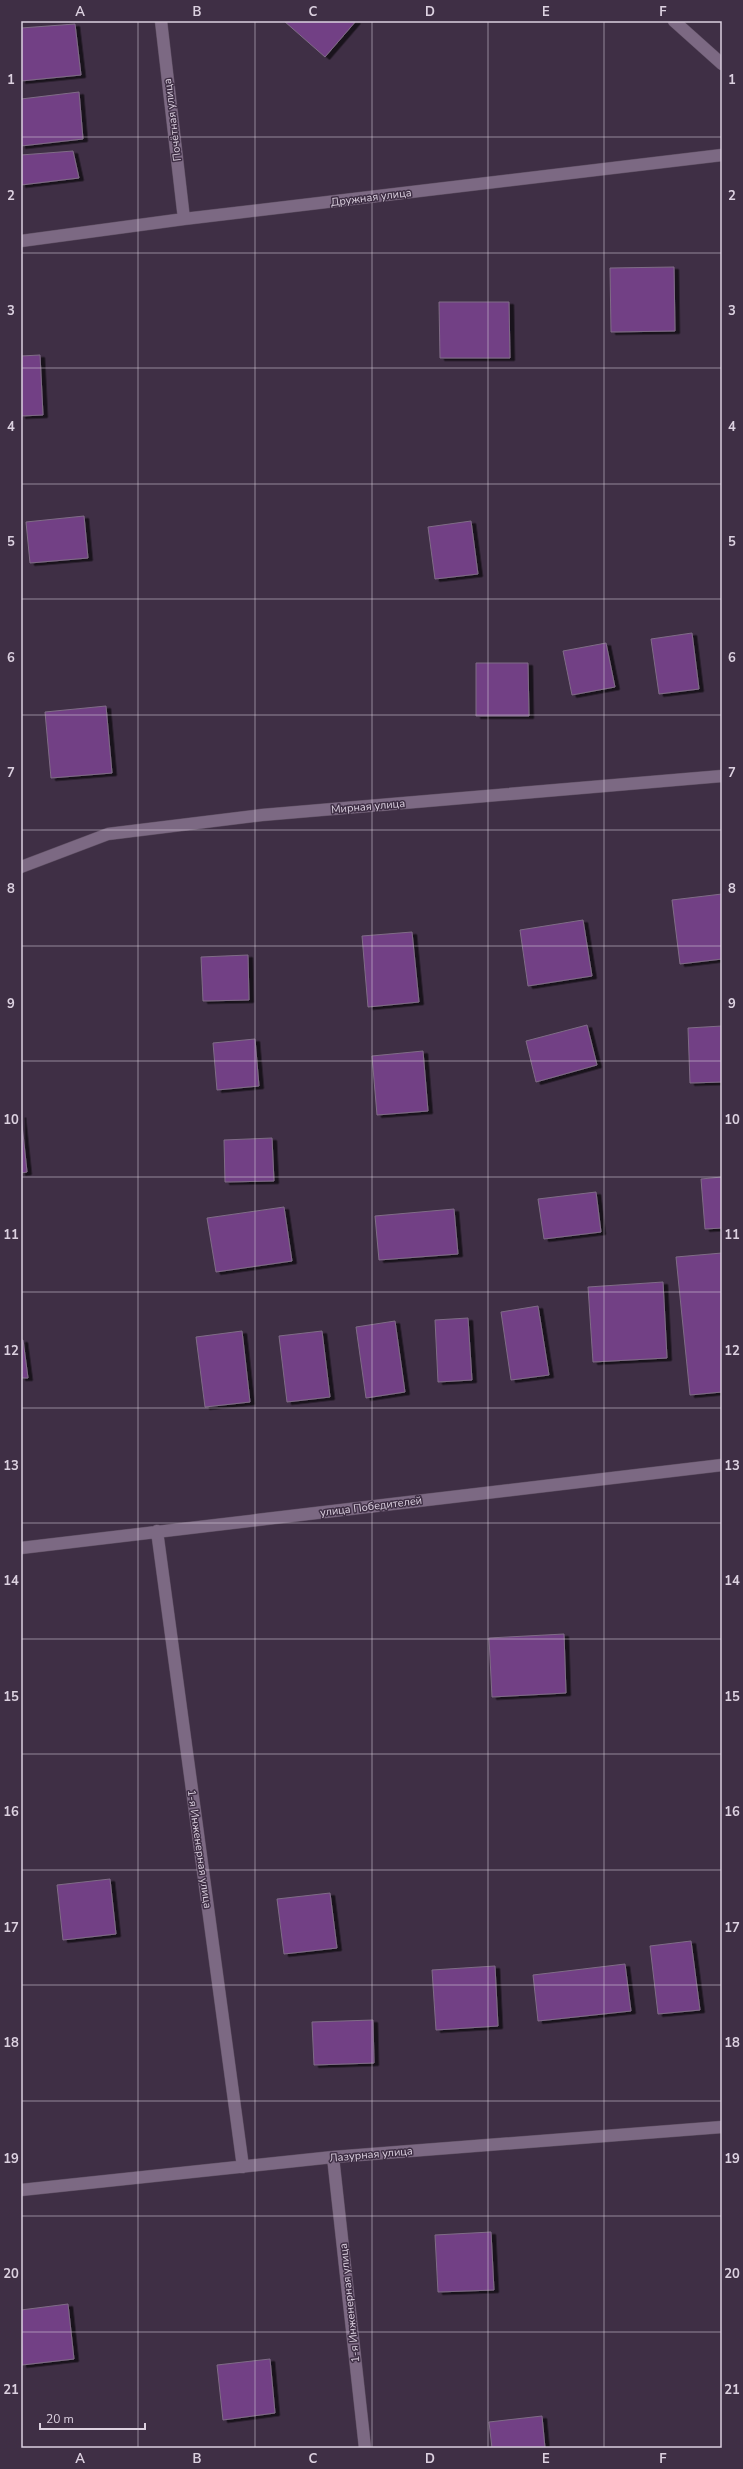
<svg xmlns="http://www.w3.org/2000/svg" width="743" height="2469" viewBox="0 0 743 2469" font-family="'Nunito Sans',sans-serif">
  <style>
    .building { fill: #724085; stroke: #7f6c86; filter: url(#shadow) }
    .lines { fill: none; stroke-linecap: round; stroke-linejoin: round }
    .street-casing { stroke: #5d4e61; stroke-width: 13 }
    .street { stroke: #7c6983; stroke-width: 12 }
    .grid { fill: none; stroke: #dcd1e0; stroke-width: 1; stroke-opacity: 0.55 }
    .labels { text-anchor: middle; stroke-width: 3; stroke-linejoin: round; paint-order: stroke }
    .street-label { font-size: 11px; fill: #dcd1e0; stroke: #3f2f45 }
    .neatline { fill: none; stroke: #dcd1e0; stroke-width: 1.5 }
    .grid-label { font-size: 13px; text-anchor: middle; font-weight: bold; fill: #dcd1e0 }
  </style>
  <defs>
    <filter id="shadow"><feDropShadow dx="4.5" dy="2.5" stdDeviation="0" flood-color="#0009"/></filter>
  </defs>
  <rect width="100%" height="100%" fill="#3f2f45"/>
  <!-- building -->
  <path class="building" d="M 284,21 L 356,21 L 325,57 Z
    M 75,24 L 81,75 L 21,81 L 21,28 Z
    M 79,92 L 83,139 L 21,146 L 21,99 Z
    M 73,151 L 79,178 L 21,185 L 21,155 Z
    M 674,267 L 675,331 L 611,332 L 610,268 Z
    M 439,302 L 509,302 L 510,358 L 440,358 Z
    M 40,355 L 43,415 L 21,416 L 21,356 Z
    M 84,516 L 88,558 L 30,563 L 26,522 Z
    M 471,521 L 478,574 L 435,579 L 428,527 Z
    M 692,633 L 699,689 L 659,694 L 651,639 Z
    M 606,643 L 615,687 L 572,695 L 563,651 Z
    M 476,663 L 528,663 L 529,716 L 476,716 Z
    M 106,706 L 112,773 L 51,778 L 45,712 Z
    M 722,894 L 722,959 L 680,964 L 672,900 Z
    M 583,920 L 592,976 L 528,986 L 520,930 Z
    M 412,932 L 419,1002 L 368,1007 L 362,936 Z
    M 248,955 L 249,1000 L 203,1001 L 201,957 Z
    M 587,1025 L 597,1065 L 536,1082 L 526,1041 Z
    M 722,1026 L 722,1082 L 690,1083 L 688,1028 Z
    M 255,1039 L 259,1086 L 217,1090 L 213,1043 Z
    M 423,1051 L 428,1111 L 377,1115 L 372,1056 Z
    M 21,1115 L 27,1172 L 21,1173 Z
    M 272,1138 L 274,1181 L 225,1182 L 224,1140 Z
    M 722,1177 L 722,1228 L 705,1229 L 701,1179 Z
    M 596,1192 L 601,1232 L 544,1239 L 538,1199 Z
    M 284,1207 L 292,1261 L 216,1272 L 207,1218 Z
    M 454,1209 L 458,1254 L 379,1260 L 375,1216 Z
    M 722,1253 L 722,1392 L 690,1395 L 676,1257 Z
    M 663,1282 L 667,1358 L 593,1362 L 588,1287 Z
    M 538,1306 L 549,1375 L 511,1380 L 501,1312 Z
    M 468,1318 L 472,1380 L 438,1382 L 435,1320 Z
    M 395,1321 L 405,1392 L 366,1398 L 356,1327 Z
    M 242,1331 L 250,1402 L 205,1407 L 196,1337 Z
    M 322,1331 L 330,1397 L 287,1402 L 279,1336 Z
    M 21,1340 L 23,1340 L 28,1378 L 21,1378 Z
    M 564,1634 L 566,1693 L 492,1697 L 489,1638 Z
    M 110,1879 L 116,1934 L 63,1940 L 57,1885 Z
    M 330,1893 L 337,1948 L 284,1954 L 277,1899 Z
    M 691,1941 L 700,2010 L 658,2014 L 650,1946 Z
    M 625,1964 L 631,2011 L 538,2021 L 533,1975 Z
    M 495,1966 L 498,2026 L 436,2030 L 432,1970 Z
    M 373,2020 L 374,2063 L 314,2065 L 312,2022 Z
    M 491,2232 L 494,2290 L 438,2292 L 435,2235 Z
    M 68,2304 L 74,2359 L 22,2365 L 21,2310 Z
    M 270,2359 L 275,2413 L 223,2420 L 217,2365 Z
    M 542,2416 L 545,2448 L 492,2448 L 489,2422 Z"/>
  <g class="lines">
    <!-- street casing -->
    <g class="street-casing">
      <path id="street" d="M 161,21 L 184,219
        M 674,21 L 722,64
        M 21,241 L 184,219 L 722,155
        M 21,867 L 108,834 L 262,815 L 722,776
        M 157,1531 L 243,2167
        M 21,1548 L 722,1465
        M 333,2157 L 365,2448
        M 21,2190 L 333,2157 L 722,2127"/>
    </g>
    <!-- street -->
    <use href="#street" class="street"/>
  </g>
  <!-- grid -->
  <path class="grid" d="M 138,21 L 138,2448M 255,21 L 255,2448M 372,21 L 372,2448M 488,21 L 488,2448M 604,21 L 604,2448M 21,137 L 722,137M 21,253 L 722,253M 21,368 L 722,368M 21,484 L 722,484M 21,599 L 722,599M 21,715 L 722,715M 21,830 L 722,830M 21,946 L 722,946M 21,1061 L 722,1061M 21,1177 L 722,1177M 21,1292 L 722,1292M 21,1408 L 722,1408M 21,1523 L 722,1523M 21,1639 L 722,1639M 21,1754 L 722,1754M 21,1870 L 722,1870M 21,1985 L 722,1985M 21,2101 L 722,2101M 21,2216 L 722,2216M 21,2332 L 722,2332"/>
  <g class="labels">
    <!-- street labels -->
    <g class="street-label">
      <text transform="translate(172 120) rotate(-97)" y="4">Почётная улица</text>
      <text transform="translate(371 197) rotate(-7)" y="4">Дружная улица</text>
      <text transform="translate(368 806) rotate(-5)" y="4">Мирная улица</text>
      <text transform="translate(371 1506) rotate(-7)" y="4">улица Победителей</text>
      <text transform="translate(200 1849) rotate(82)" y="4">1-я Инженерная улица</text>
      <text transform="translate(371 2154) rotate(-5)" y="4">Лазурная улица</text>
      <text transform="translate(349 2303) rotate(-96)" y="4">1-я Инженерная улица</text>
    </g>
  </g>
  <!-- border -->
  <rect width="743" height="2469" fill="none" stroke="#3f2f45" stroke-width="44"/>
  <!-- scale -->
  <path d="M40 2423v6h105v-6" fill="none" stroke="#dcd1e0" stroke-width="2"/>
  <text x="46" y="2423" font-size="12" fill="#dcd1e0" stroke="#3f2f45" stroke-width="3" paint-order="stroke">20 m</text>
  <rect x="22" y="22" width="699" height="2425" class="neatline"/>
  <g class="grid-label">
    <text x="80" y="16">A</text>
    <text x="197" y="16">B</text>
    <text x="313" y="16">C</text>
    <text x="430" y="16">D</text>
    <text x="546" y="16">E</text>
    <text x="663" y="16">F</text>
    <text x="11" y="84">1</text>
    <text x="732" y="84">1</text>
    <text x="11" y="200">2</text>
    <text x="732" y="200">2</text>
    <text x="11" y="315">3</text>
    <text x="732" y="315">3</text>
    <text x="11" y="431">4</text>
    <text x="732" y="431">4</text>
    <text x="11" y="546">5</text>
    <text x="732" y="546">5</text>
    <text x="11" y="662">6</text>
    <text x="732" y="662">6</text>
    <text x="11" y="777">7</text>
    <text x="732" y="777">7</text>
    <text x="11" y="893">8</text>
    <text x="732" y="893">8</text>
    <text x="11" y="1008">9</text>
    <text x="732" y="1008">9</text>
    <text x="11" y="1124">10</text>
    <text x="732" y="1124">10</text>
    <text x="11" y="1239">11</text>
    <text x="732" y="1239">11</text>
    <text x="11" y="1355">12</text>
    <text x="732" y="1355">12</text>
    <text x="11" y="1470">13</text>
    <text x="732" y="1470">13</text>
    <text x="11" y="1585">14</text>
    <text x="732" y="1585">14</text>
    <text x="11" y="1701">15</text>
    <text x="732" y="1701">15</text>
    <text x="11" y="1816">16</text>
    <text x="732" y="1816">16</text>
    <text x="11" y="1932">17</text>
    <text x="732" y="1932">17</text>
    <text x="11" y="2047">18</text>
    <text x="732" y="2047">18</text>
    <text x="11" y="2163">19</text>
    <text x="732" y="2163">19</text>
    <text x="11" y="2278">20</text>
    <text x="732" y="2278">20</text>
    <text x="11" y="2394">21</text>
    <text x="732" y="2394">21</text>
    <text x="80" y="2463">A</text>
    <text x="197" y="2463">B</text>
    <text x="313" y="2463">C</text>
    <text x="430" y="2463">D</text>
    <text x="546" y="2463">E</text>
    <text x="663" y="2463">F</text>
  </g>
</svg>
